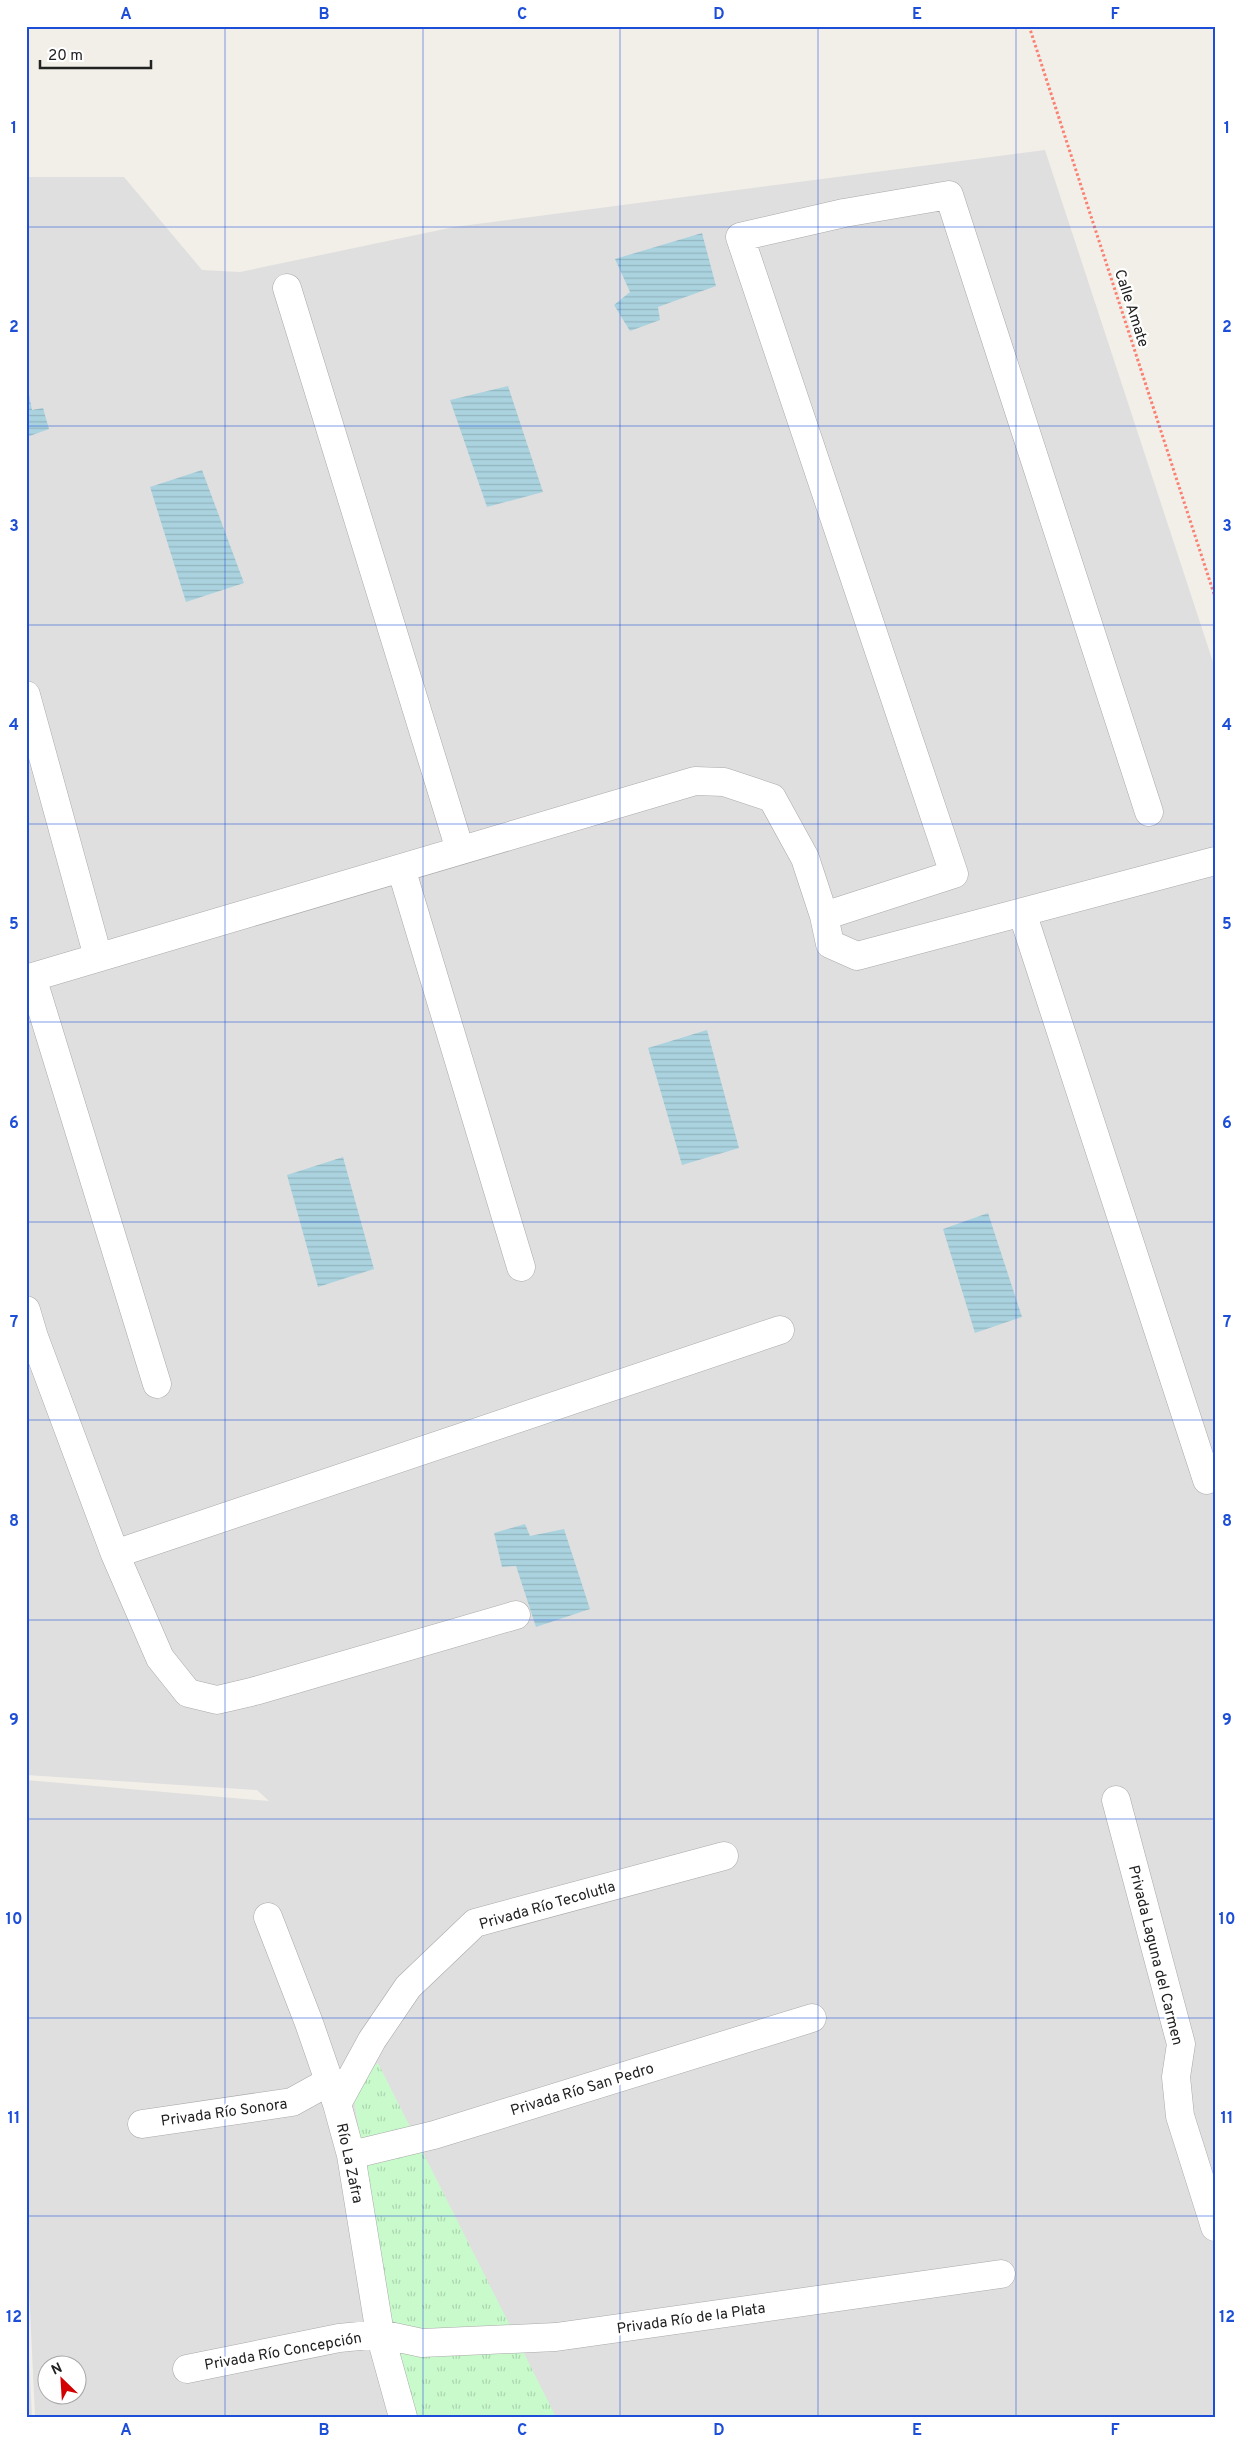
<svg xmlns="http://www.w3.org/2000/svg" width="1241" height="2443" viewBox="0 0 1241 2443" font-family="Overpass,sans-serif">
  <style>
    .residential { fill: #e0dfdf; fill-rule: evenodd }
    .park { fill: url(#park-tufts) }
    .water { fill: url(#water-rules) }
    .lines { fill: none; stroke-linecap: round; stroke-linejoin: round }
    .street-casing { stroke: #a9a9a9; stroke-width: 29 }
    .path { stroke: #fa8072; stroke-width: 3; stroke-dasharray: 2.5 2.5; stroke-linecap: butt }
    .street { stroke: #fff; stroke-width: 28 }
    .grid { fill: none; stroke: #1d4ed8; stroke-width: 1; stroke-opacity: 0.55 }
    .labels { text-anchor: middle; stroke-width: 4.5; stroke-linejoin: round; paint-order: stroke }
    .street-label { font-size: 15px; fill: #222; stroke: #fff }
    .neatline { fill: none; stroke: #1d4ed8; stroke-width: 2 }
    .grid-label { font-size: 16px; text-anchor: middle; font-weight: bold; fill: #1d4ed8 }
  </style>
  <defs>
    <pattern id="park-tufts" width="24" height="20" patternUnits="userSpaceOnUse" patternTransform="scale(1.25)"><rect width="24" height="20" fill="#c8facc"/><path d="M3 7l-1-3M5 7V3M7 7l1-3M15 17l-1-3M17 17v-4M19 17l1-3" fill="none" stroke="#acd6af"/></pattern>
    <pattern id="water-rules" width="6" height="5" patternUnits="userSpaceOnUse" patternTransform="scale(1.25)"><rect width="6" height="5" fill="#aad3df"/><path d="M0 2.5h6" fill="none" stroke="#92b5bf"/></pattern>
  </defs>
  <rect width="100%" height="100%" fill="#f2efe9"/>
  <!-- residential -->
  <path class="residential" d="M 1045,150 L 1215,668 L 1215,2417 L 35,2417 L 26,2222 L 26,1780 L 269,1801 L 257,1790 L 26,1775 L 26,177 L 124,177 L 202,270 L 240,272 L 454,227 ZM 48,2366 L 78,2366 L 78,2396 L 48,2396 Z
    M 26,2296 L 32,2417 L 26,2417 Z"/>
  <!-- park -->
  <path class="park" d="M 378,2063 L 556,2417 L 409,2417 L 353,2095 L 366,2072 Z"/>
  <!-- water -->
  <path class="water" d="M 702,233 L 716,286 L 658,307 L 660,320 L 630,331 L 614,305 L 630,292 L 615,259 Z
    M 26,380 L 32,410 L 43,408 L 49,429 L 27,437 Z
    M 508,386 L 543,492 L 487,507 L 450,400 Z
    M 202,470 L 244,583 L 186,602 L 150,487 Z
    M 707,1030 L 739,1148 L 682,1165 L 648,1048 Z
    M 343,1157 L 374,1269 L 318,1287 L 287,1175 Z
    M 988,1213 L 1022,1317 L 975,1333 L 943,1229 Z
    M 525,1524 L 530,1536 L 564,1529 L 590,1609 L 536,1627 L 516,1566 L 502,1567 L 494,1533 Z"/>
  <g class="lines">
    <!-- street casing -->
    <g class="street-casing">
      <path id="street" d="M 287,288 L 460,850
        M 26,695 L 98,957
        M 401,868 L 521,1267
        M 1022,912 L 1207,1480
        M 824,916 L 954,874 L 740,237 L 844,213 L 949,195 L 1149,812
        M 32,977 L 157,1384
        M 26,979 L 695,781 L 724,782 L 772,798 L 805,858 L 824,916 L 830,944 L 857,956 L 1215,861
        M 26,1310 L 34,1337 L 26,1339
        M 34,1337 L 115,1554 L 780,1330
        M 115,1554 L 160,1658 L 188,1693 L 217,1700 L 255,1691 L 516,1615
        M 1116,1800 L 1181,2044 L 1176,2077 L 1180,2116 L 1215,2227
        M 268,1917 L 309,2023 L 337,2104 L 351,2155 L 380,2334 L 403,2417
        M 337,2104 L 372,2040 L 408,1987 L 475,1923 L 724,1856
        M 142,2124 L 292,2102 L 330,2081
        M 351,2155 L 434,2135 L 812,2018
        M 187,2369 L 339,2338 L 380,2334 L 422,2343 L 556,2337 L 1001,2274"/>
    </g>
    <!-- path -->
    <path class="path" d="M 1029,26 L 1215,597"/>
    <!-- street -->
    <use href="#street" class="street"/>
  </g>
  <!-- grid -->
  <path class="grid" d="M 225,26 L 225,2417M 423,26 L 423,2417M 620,26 L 620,2417M 818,26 L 818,2417M 1016,26 L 1016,2417M 26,227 L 1215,227M 26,426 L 1215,426M 26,625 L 1215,625M 26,824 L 1215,824M 26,1022 L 1215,1022M 26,1222 L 1215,1222M 26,1420 L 1215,1420M 26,1620 L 1215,1620M 26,1819 L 1215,1819M 26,2018 L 1215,2018M 26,2216 L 1215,2216"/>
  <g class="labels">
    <!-- street labels -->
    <g class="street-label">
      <text transform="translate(1132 308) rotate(72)" y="5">Calle Amate</text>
      <text transform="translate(547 1905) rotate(-16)" y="5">Privada Río Tecolutla</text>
      <text transform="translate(1156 1955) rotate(76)" y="5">Privada Laguna del Carmen</text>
      <text transform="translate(582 2089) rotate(-17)" y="5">Privada Río San Pedro</text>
      <text transform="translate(224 2112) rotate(-8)" y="5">Privada Río Sonora</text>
      <text transform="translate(350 2163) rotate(78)" y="5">Río La Zafra</text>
      <text transform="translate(691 2318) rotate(-8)" y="5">Privada Río de la Plata</text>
      <text transform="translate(283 2351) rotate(-10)" y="5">Privada Río Concepción</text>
    </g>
  </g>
  <!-- border -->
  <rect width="1241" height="2443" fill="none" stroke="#ffffff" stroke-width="55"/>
  <!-- north arrow -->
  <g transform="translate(62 2380) rotate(335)"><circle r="24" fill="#ffffff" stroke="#a7a7a7"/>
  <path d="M0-4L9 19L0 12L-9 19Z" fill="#d40000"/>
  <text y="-8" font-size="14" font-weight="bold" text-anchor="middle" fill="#222222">N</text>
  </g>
  <!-- scale -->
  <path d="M40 60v8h111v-8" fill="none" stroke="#222222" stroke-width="2.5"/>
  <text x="48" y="60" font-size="15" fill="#222222" stroke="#ffffff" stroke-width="4" paint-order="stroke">20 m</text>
  <rect x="28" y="28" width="1186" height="2388" class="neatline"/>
  <g class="grid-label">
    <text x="126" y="19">A</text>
    <text x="324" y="19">B</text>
    <text x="522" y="19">C</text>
    <text x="719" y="19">D</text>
    <text x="917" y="19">E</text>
    <text x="1115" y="19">F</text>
    <text x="14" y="133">1</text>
    <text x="1227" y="133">1</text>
    <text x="14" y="332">2</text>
    <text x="1227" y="332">2</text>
    <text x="14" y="531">3</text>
    <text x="1227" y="531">3</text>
    <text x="14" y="730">4</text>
    <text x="1227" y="730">4</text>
    <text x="14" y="929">5</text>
    <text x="1227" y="929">5</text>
    <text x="14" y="1128">6</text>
    <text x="1227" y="1128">6</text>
    <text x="14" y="1327">7</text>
    <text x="1227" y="1327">7</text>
    <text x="14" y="1526">8</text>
    <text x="1227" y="1526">8</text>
    <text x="14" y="1725">9</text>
    <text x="1227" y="1725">9</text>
    <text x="14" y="1924">10</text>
    <text x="1227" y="1924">10</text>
    <text x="14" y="2123">11</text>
    <text x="1227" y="2123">11</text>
    <text x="14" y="2322">12</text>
    <text x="1227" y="2322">12</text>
    <text x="126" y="2435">A</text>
    <text x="324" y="2435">B</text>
    <text x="522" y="2435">C</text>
    <text x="719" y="2435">D</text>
    <text x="917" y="2435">E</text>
    <text x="1115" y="2435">F</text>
  </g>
</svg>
